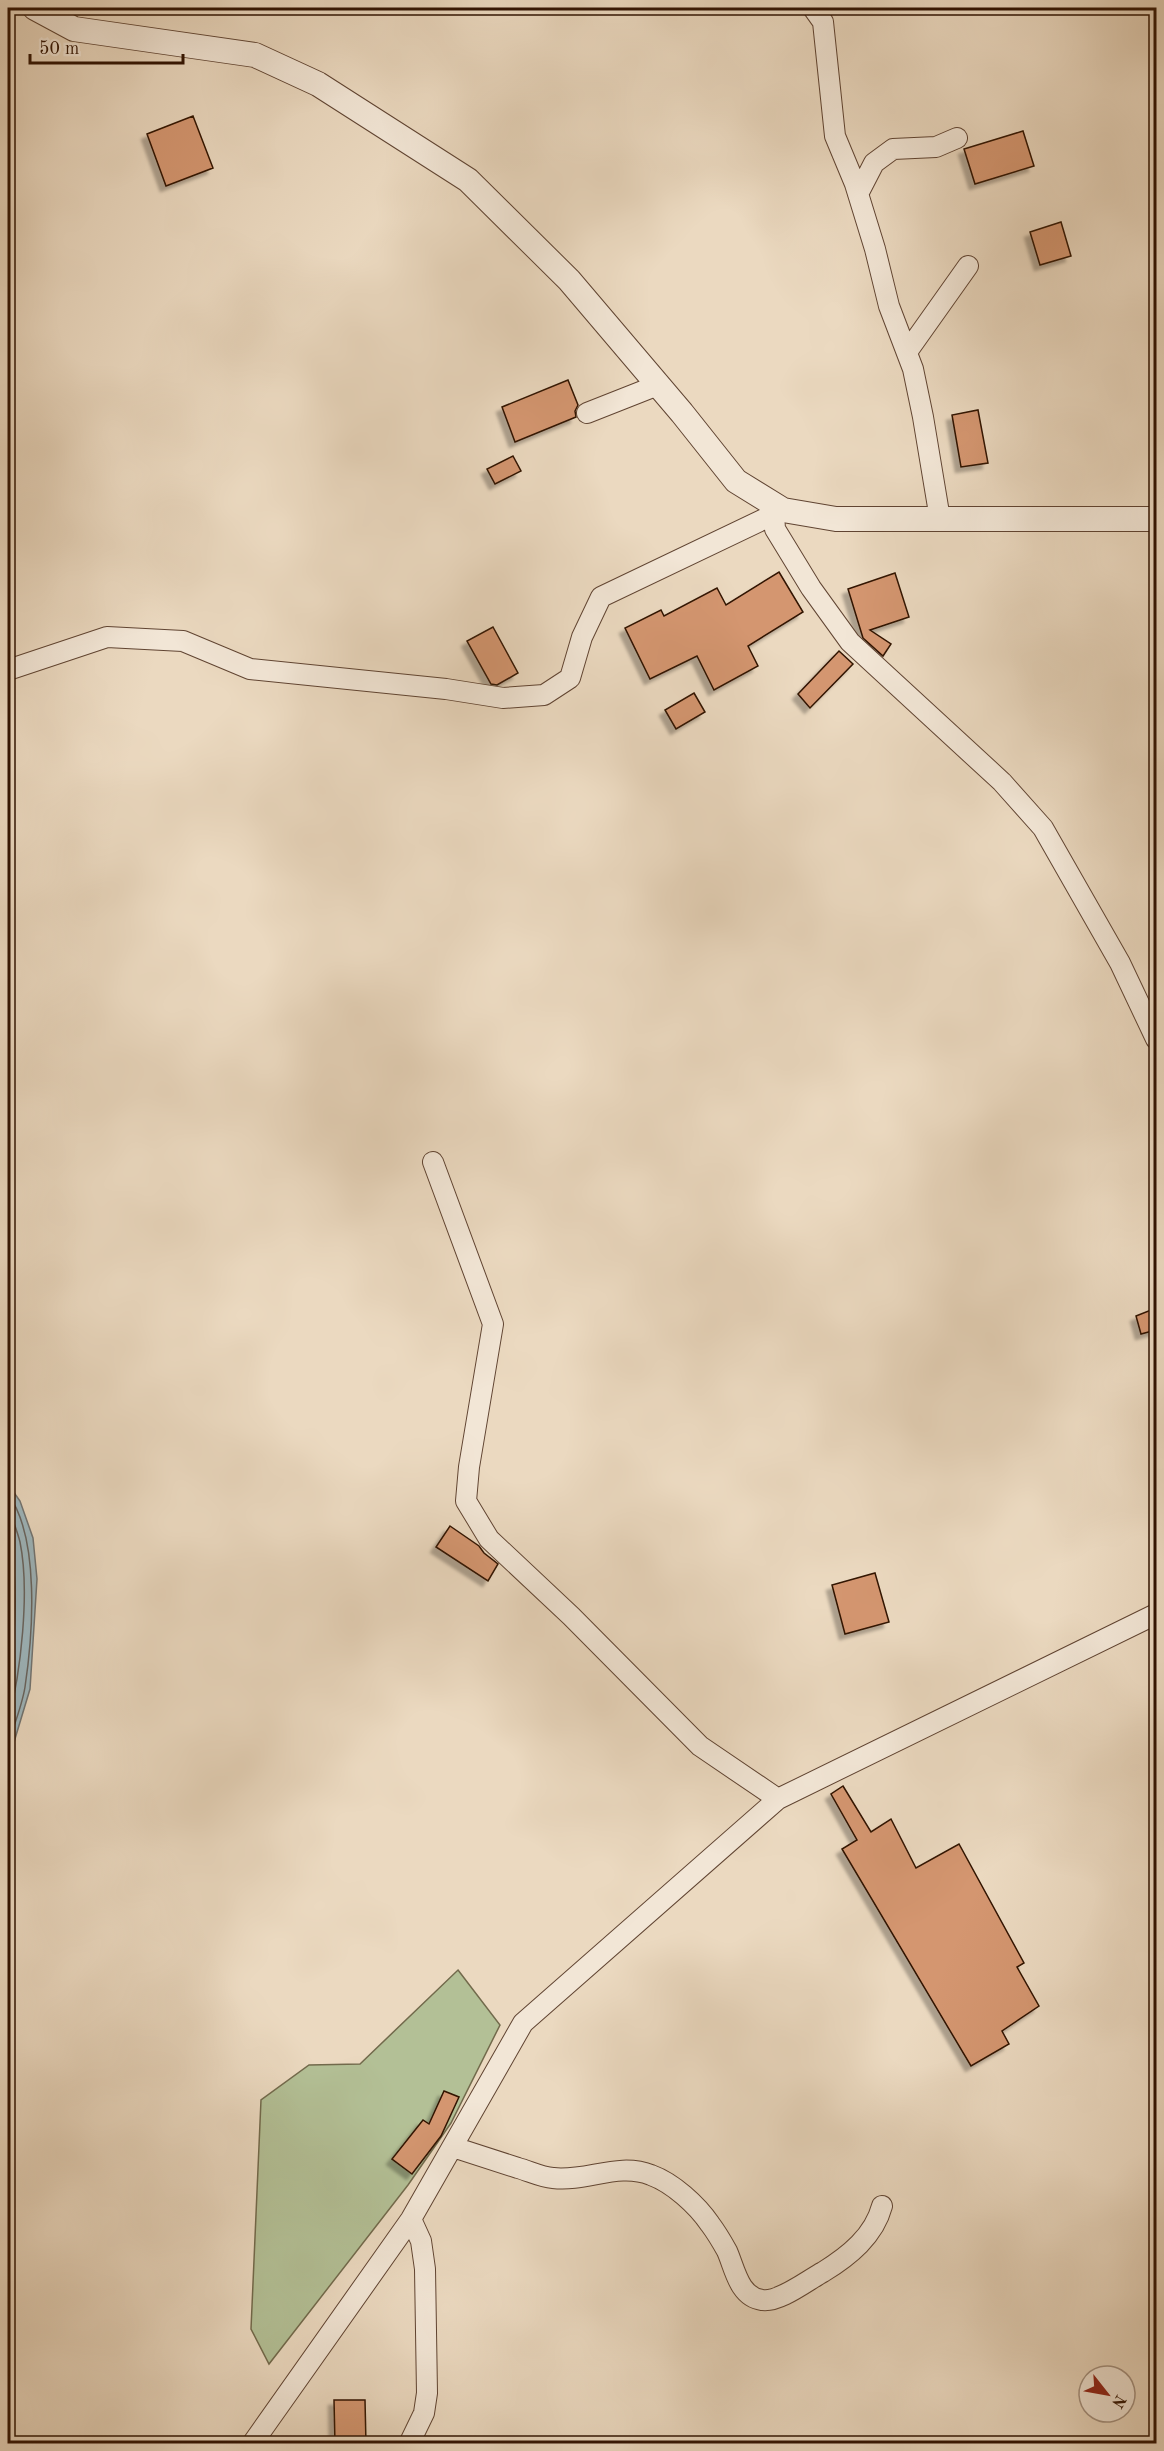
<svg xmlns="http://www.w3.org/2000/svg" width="1164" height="2451" viewBox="0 0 1164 2451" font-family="'Old Standard TT',serif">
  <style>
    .green { fill: #b3c096; stroke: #726a4c; stroke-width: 1.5 }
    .water { fill: #9eb7be; stroke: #727573; stroke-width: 1.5 }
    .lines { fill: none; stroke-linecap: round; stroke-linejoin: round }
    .shore { stroke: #686560; stroke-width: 1.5 }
    .building { fill: #d49670; stroke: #311302; stroke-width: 1.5; filter: url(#shadow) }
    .minor-casing { stroke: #604432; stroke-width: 22 }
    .tertiary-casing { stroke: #604432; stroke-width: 26 }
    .minor { stroke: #f2e6d6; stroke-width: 20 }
    .tertiary { stroke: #f2e6d6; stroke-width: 24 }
  </style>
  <defs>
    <filter id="shadow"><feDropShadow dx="-5.5" dy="5.5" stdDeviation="1.5" flood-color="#0004"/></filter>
  </defs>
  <rect width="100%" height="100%" fill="#ebd9c0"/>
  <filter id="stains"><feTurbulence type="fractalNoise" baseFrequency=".00333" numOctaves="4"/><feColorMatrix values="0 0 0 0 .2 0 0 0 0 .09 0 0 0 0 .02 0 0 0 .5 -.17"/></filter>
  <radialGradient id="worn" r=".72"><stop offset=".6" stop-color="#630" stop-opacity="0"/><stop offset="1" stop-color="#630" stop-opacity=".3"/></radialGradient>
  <!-- green -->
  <path class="green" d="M 458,1970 L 500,2025 L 451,2123 L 408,2185 L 269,2364 L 251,2329 L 261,2100 L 309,2065 L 360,2064 Z"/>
  <!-- water -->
  <path class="water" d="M 8,1484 L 20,1501 L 33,1538 L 37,1579 L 30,1689 L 8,1762 Z"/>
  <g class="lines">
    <!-- shore -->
    <path class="shore" d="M 8,1494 C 40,1538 33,1634 25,1687 C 22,1706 14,1725 8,1744
      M 8,1507 C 12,1518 17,1530 20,1542 C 30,1591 21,1673 8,1721
      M 8,1534 C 19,1567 15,1652 8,1688"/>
  </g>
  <!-- building -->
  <path class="building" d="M 193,116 L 213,168 L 166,186 L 147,134 Z
    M 1023,131 L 1034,166 L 975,184 L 964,149 Z
    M 1061,222 L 1071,256 L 1040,265 L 1030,232 Z
    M 568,380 L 578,405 L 575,411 L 576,417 L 515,442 L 502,407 Z
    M 978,410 L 988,463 L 961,467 L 952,415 Z
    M 513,456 L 521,471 L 495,484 L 487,469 Z
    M 779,572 L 803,612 L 748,646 L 758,666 L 714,690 L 697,656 L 650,679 L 625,628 L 661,610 L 664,616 L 717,588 L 726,605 Z
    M 895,573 L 909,617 L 870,630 L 891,644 L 883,656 L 863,638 L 848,589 Z
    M 493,627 L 518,673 L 497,685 L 491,684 L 467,641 Z
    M 839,651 L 853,664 L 810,708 L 798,694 Z
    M 694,693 L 705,712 L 676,729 L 665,710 Z
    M 1156,1308 L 1156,1330 L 1141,1334 L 1136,1316 Z
    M 450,1526 L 479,1546 L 484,1553 L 498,1564 L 488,1581 L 436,1547 Z
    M 875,1573 L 889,1622 L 845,1634 L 832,1585 Z
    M 843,1786 L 871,1832 L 891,1819 L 916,1868 L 959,1844 L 1024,1963 L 1017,1967 L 1039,2006 L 1002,2031 L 1009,2044 L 971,2066 L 842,1849 L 857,1840 L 831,1794 Z
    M 444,2091 L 459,2097 L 441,2136 L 412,2174 L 392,2159 L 423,2120 L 429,2124 Z
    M 334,2400 L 365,2400 L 366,2444 L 335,2444 Z"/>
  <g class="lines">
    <!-- minor casing -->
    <g class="minor-casing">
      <path id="minor" d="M 813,8 L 823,22 L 835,136 L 855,184 L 875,249 L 889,306 L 913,369 L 923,417 L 940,519
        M 858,194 L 874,163 L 893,149 L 936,147 L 957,138
        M 907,352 L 968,266
        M 587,413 L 658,385
        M 774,514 L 775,529 L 811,588 L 850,642 L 1002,782 L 1043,828 L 1120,963 L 1156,1039
        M 8,670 L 107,637 L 183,641 L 250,669 L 446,689 L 503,698 L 544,695 L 570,678 L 582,637 L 601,597 L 783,510
        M 433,1162 L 493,1324 L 469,1467 L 466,1501 L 489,1539 L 571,1616 L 700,1746 L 778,1799
        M 453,2147 C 474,2154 496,2161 518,2168 C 529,2171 541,2177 553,2178 C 587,2182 618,2162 651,2175 C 673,2183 697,2205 710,2224 C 716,2232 722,2242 727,2251 C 735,2269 739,2297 762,2300 C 779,2303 808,2280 823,2272 C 849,2256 874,2236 882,2206
        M 252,2444 L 411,2219 L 523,2023 L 778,1799 L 1156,1614
        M 409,2444 L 424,2413 L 427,2393 L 425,2269 L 421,2241 L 411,2219"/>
    </g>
    <!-- tertiary casing -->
    <g class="tertiary-casing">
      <path id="tertiary" d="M 35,8 L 74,29 L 255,55 L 318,84 L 468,180 L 569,280 L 682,413 L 736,481 L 783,510 L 836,519 L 1156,519"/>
    </g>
    <!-- minor -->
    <use href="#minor" class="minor"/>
    <!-- tertiary -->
    <use href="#tertiary" class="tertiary"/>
  </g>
  <!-- margin -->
  <rect width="1164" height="2451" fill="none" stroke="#ebd9c0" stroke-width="30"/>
  <rect x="9" y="9" width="1146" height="2433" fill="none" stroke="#311302" stroke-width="3"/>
  <rect x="15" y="15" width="1134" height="2421" fill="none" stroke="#311302" stroke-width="1.5"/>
  <!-- north arrow -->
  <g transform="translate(1107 2394) rotate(121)"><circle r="28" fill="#f2e6d6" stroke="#a59281" stroke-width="1.5"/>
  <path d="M0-4.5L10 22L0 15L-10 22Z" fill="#8f2418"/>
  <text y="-9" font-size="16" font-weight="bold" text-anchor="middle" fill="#311302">N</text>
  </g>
  <!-- scale -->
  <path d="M30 54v9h153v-9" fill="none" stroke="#311302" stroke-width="3"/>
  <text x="39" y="54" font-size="18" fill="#311302" stroke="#f2e6d6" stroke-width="4.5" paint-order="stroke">50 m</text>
  <rect width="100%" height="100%" filter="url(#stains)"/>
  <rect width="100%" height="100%" fill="url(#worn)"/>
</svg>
